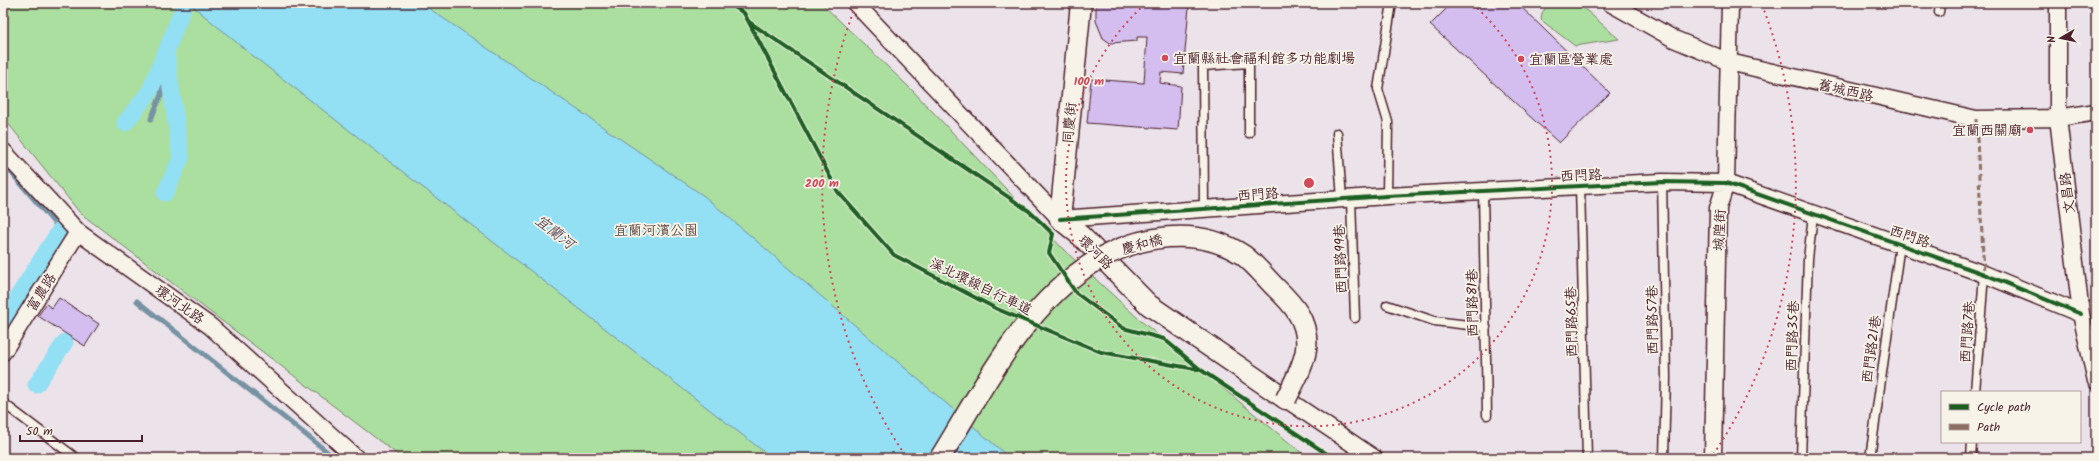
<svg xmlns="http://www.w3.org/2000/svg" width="2099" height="461" viewBox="0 0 2099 461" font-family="Kalam,'LXGW WenKai TC',sans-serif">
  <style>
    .green { fill: #abdfa0; stroke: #7a7f66 }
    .water { fill: #93dff3; stroke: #7692a3 }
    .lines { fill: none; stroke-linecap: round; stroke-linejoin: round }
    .stream { stroke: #7692a3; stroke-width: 5 }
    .canal { stroke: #93dff3; stroke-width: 17 }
    .building { fill: #d3beef; stroke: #4a1f2b }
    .service-casing { stroke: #4a1f2b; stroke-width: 11 }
    .minor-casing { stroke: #4a1f2b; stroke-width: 19 }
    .tertiary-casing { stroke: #4a1f2b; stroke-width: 23 }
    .service { stroke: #f7f3e8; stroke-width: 8 }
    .minor { stroke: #f7f3e8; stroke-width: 16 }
    .tertiary { stroke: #f7f3e8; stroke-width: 20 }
    .tertiary-bridge-casing { stroke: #4a1f2b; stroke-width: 23; stroke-linecap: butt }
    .tertiary-bridge { stroke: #f7f3e8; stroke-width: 20 }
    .quiet { stroke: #8d6e63; stroke-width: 3; stroke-dasharray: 6 3; stroke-linecap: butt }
    .cycleway-casing { stroke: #f7f3e8; stroke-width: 6 }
    .cycleway { stroke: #1b5e20; stroke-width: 4 }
    .ring { fill: none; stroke: #d1495b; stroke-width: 2; stroke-dasharray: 2 4 }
    .poi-dot { fill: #d1495b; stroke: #f7f3e8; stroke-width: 1.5 }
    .labels { text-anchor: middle; stroke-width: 3.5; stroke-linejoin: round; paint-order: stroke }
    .poi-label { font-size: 14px; fill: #4a1f2b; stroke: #f7f3e8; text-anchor: start }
    .street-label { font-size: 14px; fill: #4a1f2b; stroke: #f7f3e8 }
    .park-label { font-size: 14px; fill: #624f48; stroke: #f7f3e8 }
    .water-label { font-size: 15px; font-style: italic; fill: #5c4f5d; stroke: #f7f3e8 }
    .centre { fill: #d1495b; stroke: #f7f3e8; stroke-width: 2 }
    .ring-label { font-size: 12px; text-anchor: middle; font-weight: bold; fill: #d1495b; stroke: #f7f3e8; stroke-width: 3.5; stroke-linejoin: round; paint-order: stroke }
  </style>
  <rect width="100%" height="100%" fill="#ece3ea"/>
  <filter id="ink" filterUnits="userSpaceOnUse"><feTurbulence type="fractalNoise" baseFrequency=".025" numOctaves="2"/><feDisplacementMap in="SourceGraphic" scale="8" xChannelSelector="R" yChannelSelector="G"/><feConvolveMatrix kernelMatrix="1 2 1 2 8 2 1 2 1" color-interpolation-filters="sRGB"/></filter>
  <g filter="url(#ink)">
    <!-- green -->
    <path class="green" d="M 3,3 L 821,3 L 912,90 L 1064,250 L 1141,321 L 1308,458 L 402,458 L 80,213 L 3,117 Z
      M 1549,3 L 1578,3 L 1619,39 L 1575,46 L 1541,20 L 1542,13 Z"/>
    <!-- water -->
    <path class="water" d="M 189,3 L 421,3 L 704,196 L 1010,458 L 772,458 L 248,52 Z"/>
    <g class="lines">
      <!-- stream -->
      <path class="stream" d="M 151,119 L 161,95 L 166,52
        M 3,163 L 60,230
        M 137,301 L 335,458"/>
      <!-- canal -->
      <path class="canal" d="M 125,123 L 150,91 L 165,53
        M 165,193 L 181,158 L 166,52 L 185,3
        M 3,320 L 60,230
        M 36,385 L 65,342"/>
    </g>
    <!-- building -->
    <path class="building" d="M 1096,3 L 1162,3 L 1162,5 L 1189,7 L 1183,74 L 1161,72 L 1160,83 L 1181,86 L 1178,130 L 1087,123 L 1091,79 L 1144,83 L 1147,37 L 1137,37 L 1137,41 L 1110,43 L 1103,38 L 1096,21 Z
      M 1452,3 L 1517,3 L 1610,93 L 1559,143 L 1430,25 Z
      M 59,298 L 99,324 L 85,346 L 38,316 L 46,304 L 52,308 Z"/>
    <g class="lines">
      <!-- service casing -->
      <g class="service-casing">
        <path id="service" d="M 1939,12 L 1940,3
          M 1337,133 L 1342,199
          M 1662,182 L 1666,377 L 1664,458
          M 1580,186 L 1587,458
          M 1483,191 L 1487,415
          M 1387,196 L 1388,122 L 1378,89 L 1392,3
          M 1351,199 L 1355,318
          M 1204,209 L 1203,66 L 1249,63 L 1249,133
          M 1387,305 L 1434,321 L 1486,327
          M 1975,392 L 1984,274
          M 3,403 L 76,458
          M 1801,458 L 1808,259 L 1813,215
          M 1870,458 L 1900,244
          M 1971,458 L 1972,442"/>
      </g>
      <!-- minor casing -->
      <g class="minor-casing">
        <path id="minor" d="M 855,3 L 1060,219 L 1387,196 L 1580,186 L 1662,182 L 1726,183 L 1984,274 L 2081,314
          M 1610,3 L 1674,39 L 1729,62 L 1976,119 L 2058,118 L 2096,112
          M 2058,3 L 2058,118 L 2081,314 L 2096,381
          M 3,151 L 78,232 L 210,326 L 356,458
          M 3,352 L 78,232
          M 1286,399 L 1374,458
          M 1713,458 L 1718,208 L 1726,183 L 1730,3"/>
      </g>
      <!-- tertiary casing -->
      <g class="tertiary-casing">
        <path id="tertiary" d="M 1081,3 L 1060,219 L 1081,236 L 1149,305 L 1286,399"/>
      </g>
      <!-- service -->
      <use href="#service" class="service"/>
      <!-- minor -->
      <use href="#minor" class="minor"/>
      <!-- tertiary -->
      <use href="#tertiary" class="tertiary"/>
      <!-- tertiary-bridge casing -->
      <g class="tertiary-bridge-casing">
        <path id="tertiary-bridge" d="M 940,458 C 982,390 1024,305 1094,262 C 1138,235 1198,225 1243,255 C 1255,264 1265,277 1275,287 C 1294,305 1309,322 1306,349 C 1304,366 1293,384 1286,399"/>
      </g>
      <!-- tertiary-bridge -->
      <use href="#tertiary-bridge" class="tertiary-bridge"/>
      <!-- quiet -->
      <path class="quiet" d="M 1976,119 L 1984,274"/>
      <!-- cycleway casing -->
      <g class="cycleway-casing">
        <path id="cycleway" d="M 728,3 L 744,13 L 838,192 L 894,255 L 997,309 L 1101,352 L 1201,370 L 1333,458
          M 749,22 L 1029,211 L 1053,234 L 1049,253 L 1076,293 L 1123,328 L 1164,339 L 1201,370
          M 1060,219 L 1387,196 L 1580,186 L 1662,182 L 1726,183 L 1984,274 L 2081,314"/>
      </g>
      <!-- cycleway -->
      <use href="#cycleway" class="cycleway"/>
    </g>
  </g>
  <!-- distance rings -->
  <g class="ring">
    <path d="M1473 4A243 243 0 1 1 1145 4"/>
    <path d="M905 455A487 487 0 0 1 856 5M1762 5A487 487 0 0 1 1713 455"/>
  </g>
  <!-- markers -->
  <g class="poi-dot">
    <circle cx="1165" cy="58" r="4"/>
    <circle cx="1521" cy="59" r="4"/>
    <circle cx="2030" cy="130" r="4"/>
  </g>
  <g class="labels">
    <!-- poi labels -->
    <g class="poi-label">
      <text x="1173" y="63">宜蘭縣社會福利館多功能劇場</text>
      <text x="1529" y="64">宜蘭區營業處</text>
      <text x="2022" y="135" text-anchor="end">宜蘭西關廟</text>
    </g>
    <!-- street labels -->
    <g class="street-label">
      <text transform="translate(1846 90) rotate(13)" y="5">舊城西路</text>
      <text transform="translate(1069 123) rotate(-85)" y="5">同慶街</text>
      <text transform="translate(1581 175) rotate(-3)" y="5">西門路</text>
      <text transform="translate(2067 193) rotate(-97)" y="5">文昌路</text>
      <text transform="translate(1258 194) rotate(-4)" y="5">西門路</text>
      <text transform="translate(1719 230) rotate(-87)" y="5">城隍街</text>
      <text transform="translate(1910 236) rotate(19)" y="5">西門路</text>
      <text transform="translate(1142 244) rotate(-15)" y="5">慶和橋</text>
      <text transform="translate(1096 252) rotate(45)" y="5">環河路</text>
      <text transform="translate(1340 259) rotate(-92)" y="5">西門路99巷</text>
      <text transform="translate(981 286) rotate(26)" y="5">溪北環線自行車道</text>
      <text transform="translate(41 292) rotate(-58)" y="5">富農路</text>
      <text transform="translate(1472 303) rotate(-91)" y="5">西門路81巷</text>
      <text transform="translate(180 304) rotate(35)" y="5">環河北路</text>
      <text transform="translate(1652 320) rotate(-91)" y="5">西門路57巷</text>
      <text transform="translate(1571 322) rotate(-91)" y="5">西門路65巷</text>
      <text transform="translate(1967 332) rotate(-86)" y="5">西門路7巷</text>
      <text transform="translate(1792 336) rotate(-88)" y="5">西門路35巷</text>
      <text transform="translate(1871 349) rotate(-82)" y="5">西門路21巷</text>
    </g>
    <!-- park labels -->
    <g class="park-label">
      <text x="656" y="235">宜蘭河濱公園</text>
    </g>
    <!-- water labels -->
    <g class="water-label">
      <text transform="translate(555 232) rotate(38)" y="5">宜蘭河</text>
    </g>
  </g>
  <circle cx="1309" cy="183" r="6" class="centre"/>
  <g class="ring-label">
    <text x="1089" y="85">100 m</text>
    <text x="822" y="187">200 m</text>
  </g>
  <!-- margin -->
  <rect width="2099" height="461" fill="none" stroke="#f7f3e8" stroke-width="16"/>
  <rect x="8" y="8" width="2083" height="445" fill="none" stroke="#4a1f2b" stroke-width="1.5" filter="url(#ink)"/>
  <!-- legend -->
  <rect x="1941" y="391" width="140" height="52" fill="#f7f3e8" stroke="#b29e9c"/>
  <rect x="1949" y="404" width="20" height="6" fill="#1b5e20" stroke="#b29e9c"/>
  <text x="1977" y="411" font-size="12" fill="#4a1f2b">Cycle path</text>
  <rect x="1949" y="424" width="20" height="6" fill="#8d6e63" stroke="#b29e9c"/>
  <text x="1977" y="431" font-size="12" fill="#4a1f2b">Path</text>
  <!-- north arrow -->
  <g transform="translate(2061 38) rotate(261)" stroke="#f7f3e8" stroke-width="3" paint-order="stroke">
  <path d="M0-3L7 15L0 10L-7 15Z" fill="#4a1f2b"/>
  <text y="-6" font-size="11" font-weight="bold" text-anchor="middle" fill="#4a1f2b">N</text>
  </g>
  <!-- scale -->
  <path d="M20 435v6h122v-6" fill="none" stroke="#4a1f2b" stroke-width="2"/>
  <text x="26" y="435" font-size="12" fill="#4a1f2b" stroke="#f7f3e8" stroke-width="3" paint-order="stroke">50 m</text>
</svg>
